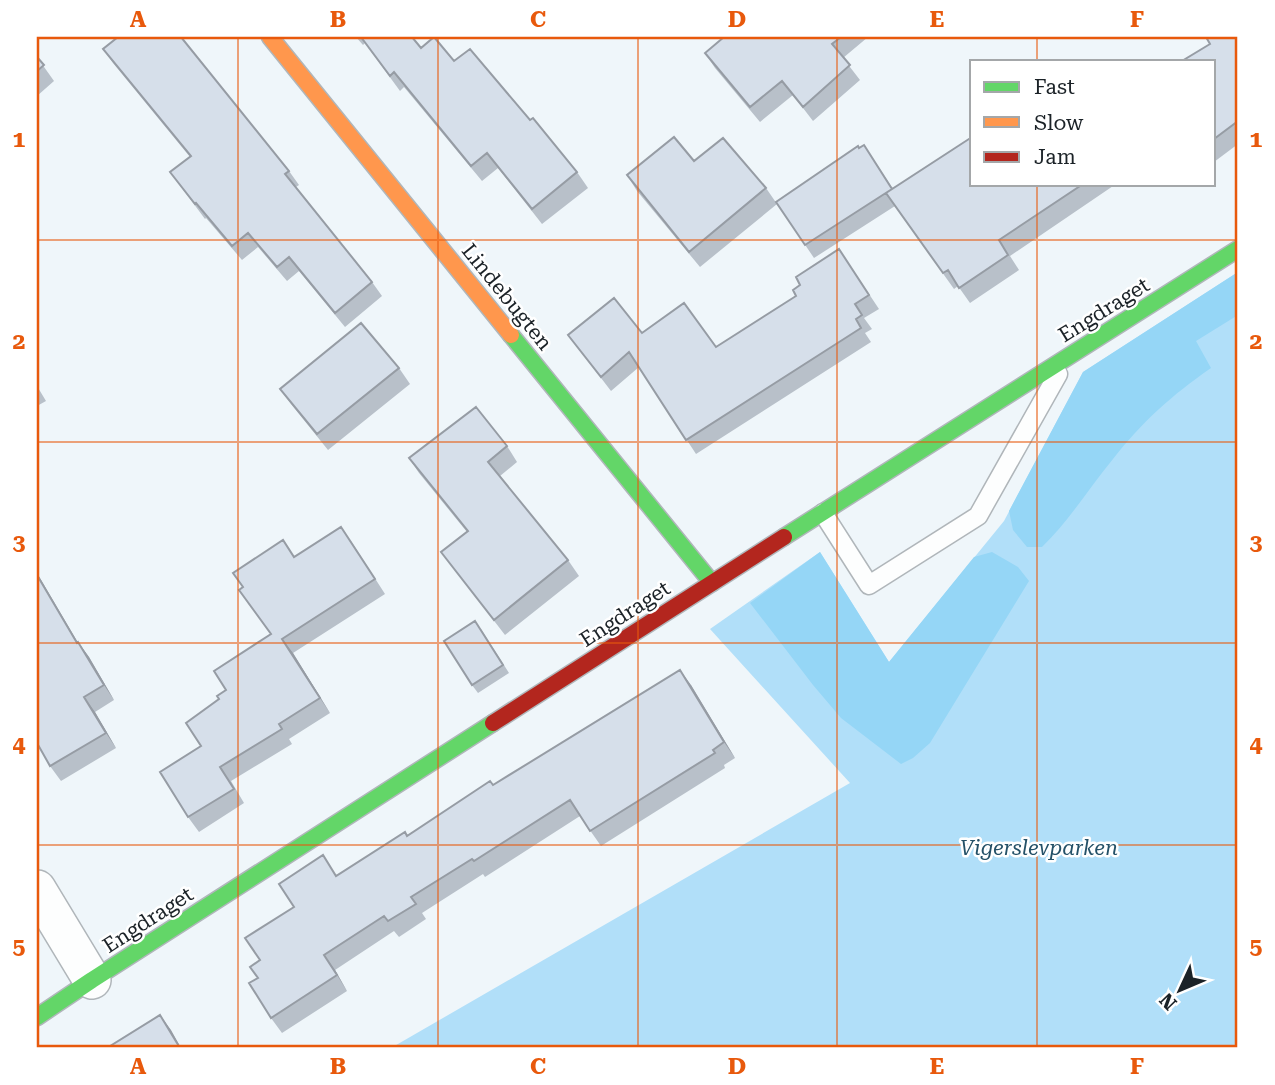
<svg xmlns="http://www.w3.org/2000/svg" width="1275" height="1085" viewBox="0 0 1275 1085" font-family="'Roboto Serif',serif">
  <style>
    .green { fill: #b1dff9 }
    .forest { fill: #95d6f6 }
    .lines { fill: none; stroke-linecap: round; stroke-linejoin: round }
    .lane-casing { stroke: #b0b6ba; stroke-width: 21 }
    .street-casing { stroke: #b0b6ba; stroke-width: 40 }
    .fast-casing { stroke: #b0b6ba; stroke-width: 19 }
    .slow-casing { stroke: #b0b6ba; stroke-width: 19 }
    .jam-casing { stroke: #b0b6ba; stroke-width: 19 }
    .lane { stroke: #fdfefe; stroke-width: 18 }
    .street { stroke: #fdfefe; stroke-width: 37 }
    .fast { stroke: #63d668; stroke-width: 16 }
    .slow { stroke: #ff974d; stroke-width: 16 }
    .jam { stroke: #b3261e; stroke-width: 16 }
    .wall { fill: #b8c0c9 }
    .shaded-wall { fill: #969ca4 }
    .building { fill: #d6dfea; stroke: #969ca4; stroke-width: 2 }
    .grid { fill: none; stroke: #e8590c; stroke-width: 2; stroke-opacity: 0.55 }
    .labels { text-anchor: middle; stroke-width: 5; stroke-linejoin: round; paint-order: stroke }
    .street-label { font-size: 21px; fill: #1b2227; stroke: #fff }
    .park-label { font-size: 21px; font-style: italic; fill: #245168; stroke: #fff }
    .neatline { fill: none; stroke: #e8590c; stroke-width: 2.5 }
    .grid-label { font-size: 23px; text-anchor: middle; font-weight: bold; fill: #e8590c }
  </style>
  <rect width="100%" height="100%" fill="#eff6fa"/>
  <!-- green -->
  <path class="green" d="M 1238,272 L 1238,1048 L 391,1048 L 850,783 L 710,629 L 820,552 L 889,662 L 1004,521 L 1083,372 Z"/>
  <!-- forest -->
  <path class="forest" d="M 1238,272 L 1238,315 L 1196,341 L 1211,368 C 1172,395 1142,422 1113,459 C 1089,488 1069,521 1042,547 L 1027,547 L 1013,530 L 1009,511 L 1083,372 Z
    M 820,552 L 889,662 L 974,557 L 992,552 L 1018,567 L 1029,581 L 930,743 L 913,758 L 901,764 L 841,718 L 813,685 L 750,603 Z"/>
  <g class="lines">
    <!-- lane casing -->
    <g class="lane-casing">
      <path id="lane" d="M 823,513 L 869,585 L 978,516 L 1058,374"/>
    </g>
    <!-- street casing -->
    <g class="street-casing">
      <path id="street" d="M 37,889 L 92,980"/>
    </g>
    <!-- fast casing -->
    <g class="fast-casing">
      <path id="fast" d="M 511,335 L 712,583
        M 784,537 L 1238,249
        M 37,1017 L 92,980 L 493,723"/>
    </g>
    <!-- slow casing -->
    <g class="slow-casing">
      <path id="slow" d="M 270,37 L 511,335"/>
    </g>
    <!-- jam casing -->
    <g class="jam-casing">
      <path id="jam" d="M 493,723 L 784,537"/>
    </g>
    <!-- lane -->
    <use href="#lane" class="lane"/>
    <!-- street -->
    <use href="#street" class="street"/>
    <!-- fast -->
    <use href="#fast" class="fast"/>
    <!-- slow -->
    <use href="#slow" class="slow"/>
    <!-- jam -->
    <use href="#jam" class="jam"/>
  </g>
  <!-- wall -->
  <path class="wall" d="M 356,37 L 412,37 L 421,48 L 454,61 L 530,120 L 577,172 L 588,188 L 542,224 L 498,168 L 482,181 L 404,87 L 400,91 L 365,43 L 363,45 Z
    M 724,37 L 868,37 L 843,58 L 860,80 L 813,121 L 793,95 L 760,122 L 715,68 L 705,53 Z
    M 1238,37 L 1238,144 L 1214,162 L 1214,61 Z
    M 103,49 L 289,171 L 299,185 L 296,187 L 372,282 L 382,296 L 345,327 L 299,271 L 287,281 L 258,247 L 242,260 L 206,218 L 205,219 L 170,172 L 190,157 L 113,63 Z
    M 37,57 L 54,81 L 37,96 Z
    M 864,145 L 893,189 L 972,184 L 1116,184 L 1010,256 L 1019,270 L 970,303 L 958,286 L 954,289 L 895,206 L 814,258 L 776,202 Z
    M 694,161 L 766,188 L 777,204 L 700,267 L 637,191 L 627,175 Z
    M 839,249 L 879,309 L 864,318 L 872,329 L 865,333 L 871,342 L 696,454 L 639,367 L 611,391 L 568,335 L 716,347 L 796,296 L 800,285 Z
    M 399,368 L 410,384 L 328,450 L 291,404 L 280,389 Z
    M 37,386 L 46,401 L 37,406 Z
    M 507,446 L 517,462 L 500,476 L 568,560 L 579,576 L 505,635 L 441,552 L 467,532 L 419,473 L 409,458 Z
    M 351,541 L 385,594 L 293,653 L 330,713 L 289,739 L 292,744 L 231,781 L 244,803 L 199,832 L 188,817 L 201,746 L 219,699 L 271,634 L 295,557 Z
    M 481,629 L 509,673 L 478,693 L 472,685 Z
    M 78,642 L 89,657 L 114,700 L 95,712 L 116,748 L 61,781 L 50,766 Z
    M 691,685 L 735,758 L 724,765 L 725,768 L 601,846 L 580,816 L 485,877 L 483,874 L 422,913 L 426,919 L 399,937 L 394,931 L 335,970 L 347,991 L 282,1033 L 271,1018 L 258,978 L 260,960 L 294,907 L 407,836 L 493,785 Z"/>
  <!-- shaded-wall -->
  <path class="shaded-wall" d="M 37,573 L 87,658 L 77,643 L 37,575 Z
    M 282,639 L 293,653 L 330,713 L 320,698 Z
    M 78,642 L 89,657 L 114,700 L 104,685 Z
    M 680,670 L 691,685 L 735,758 L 724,742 Z
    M 84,697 L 95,712 L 116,748 L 106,733 Z
    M 324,955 L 335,970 L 347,991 L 337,975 Z
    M 160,1015 L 171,1030 L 181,1048 L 180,1048 Z"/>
  <!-- building -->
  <path class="building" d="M 118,37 L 181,37 L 289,171 L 285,174 L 372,282 L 335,313 L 289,257 L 277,267 L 248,233 L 232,246 L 196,203 L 195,204 L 170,172 L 191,156 L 103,49 Z
    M 361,37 L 412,37 L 421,48 L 434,37 L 454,61 L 470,49 L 530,120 L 533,118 L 577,172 L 532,209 L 487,153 L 471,166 L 394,72 L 390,76 Z
    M 724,37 L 841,37 L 832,44 L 850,65 L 803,107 L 782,81 L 750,107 L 705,53 Z
    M 1206,37 L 1238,37 L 1238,121 L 1214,139 L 1214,61 L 1182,61 L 1210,44 Z
    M 37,57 L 44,65 L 37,71 Z
    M 674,137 L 694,161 L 723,138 L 766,188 L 689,252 L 627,175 Z
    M 972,137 L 972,184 L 1083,184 L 999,240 L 1008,255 L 959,288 L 948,270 L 943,273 L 886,193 Z
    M 864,145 L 892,189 L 805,245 L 776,202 L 858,146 L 859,148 Z
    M 839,249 L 869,295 L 855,304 L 862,315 L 856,319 L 861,328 L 686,440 L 629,352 L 601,377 L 568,335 L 614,298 L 642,333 L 684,303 L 716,347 L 796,296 L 793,290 L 800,285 L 796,277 Z
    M 361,323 L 399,368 L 317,434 L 280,389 Z
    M 476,407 L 507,446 L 488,462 L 568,560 L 494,620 L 441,552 L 468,531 L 409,458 Z
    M 341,527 L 375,579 L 282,639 L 320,698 L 279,724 L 282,729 L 220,767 L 234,789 L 188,817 L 160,772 L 201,746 L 186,723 L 219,699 L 217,696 L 226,690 L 214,671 L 271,634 L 239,590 L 243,587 L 233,573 L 283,540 L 294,557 Z
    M 37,575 L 77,643 L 78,642 L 104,685 L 84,697 L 106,733 L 50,766 L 37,743 Z
    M 475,621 L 503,665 L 472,685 L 444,641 Z
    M 680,670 L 724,742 L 713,750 L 715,753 L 590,831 L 570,800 L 474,861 L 472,859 L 411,897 L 416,904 L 388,921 L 384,916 L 324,955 L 337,975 L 271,1018 L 249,983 L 258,978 L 250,967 L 260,960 L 245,938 L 294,907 L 279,884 L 323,855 L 336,876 L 405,832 L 407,836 L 490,781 L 493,785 Z
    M 160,1015 L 180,1048 L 107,1048 Z"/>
  <!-- grid -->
  <path class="grid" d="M 238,37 L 238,1048M 438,37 L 438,1048M 638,37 L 638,1048M 837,37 L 837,1048M 1037,37 L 1037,61M 1037,184 L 1037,1048M 37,240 L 1238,240M 37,442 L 1238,442M 37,643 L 1238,643M 37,845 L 1238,845"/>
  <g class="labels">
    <!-- street labels -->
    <g class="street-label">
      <text transform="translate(507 297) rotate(51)" y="7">Lindebugten</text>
      <text transform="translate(1104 310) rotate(-32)" y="7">Engdraget</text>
      <text transform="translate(625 614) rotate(-33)" y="7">Engdraget</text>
      <text transform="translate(148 920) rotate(-33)" y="7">Engdraget</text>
    </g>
    <!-- park labels -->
    <g class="park-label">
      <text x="1039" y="855">Vigerslevparken</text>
    </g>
  </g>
  <!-- border -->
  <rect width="1275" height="1085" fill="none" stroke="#ffffff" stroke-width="77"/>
  <!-- legend -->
  <rect x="970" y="60" width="245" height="126" fill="#ffffff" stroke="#a4a7a9" stroke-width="2"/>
  <rect x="984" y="82" width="35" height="10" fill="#63d668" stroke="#a4a7a9" stroke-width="2"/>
  <text x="1034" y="94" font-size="21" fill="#1b2227">Fast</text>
  <rect x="984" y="117" width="35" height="10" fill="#ff974d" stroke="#a4a7a9" stroke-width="2"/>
  <text x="1034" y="130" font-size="21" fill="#1b2227">Slow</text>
  <rect x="984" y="152" width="35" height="10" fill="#b3261e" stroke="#a4a7a9" stroke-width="2"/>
  <text x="1034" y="164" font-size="21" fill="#1b2227">Jam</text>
  <!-- north arrow -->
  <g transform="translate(1180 990) rotate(226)" stroke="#ffffff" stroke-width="5" paint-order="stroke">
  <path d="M0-5L12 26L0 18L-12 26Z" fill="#1b2227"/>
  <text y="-10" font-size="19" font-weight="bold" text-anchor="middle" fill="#1b2227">N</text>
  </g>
  <rect x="38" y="38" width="1198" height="1008" class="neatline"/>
  <g class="grid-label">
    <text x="138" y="27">A</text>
    <text x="338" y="27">B</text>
    <text x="538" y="27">C</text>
    <text x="737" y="27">D</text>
    <text x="937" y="27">E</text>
    <text x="1137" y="27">F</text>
    <text x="19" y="147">1</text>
    <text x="1256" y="147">1</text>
    <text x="19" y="349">2</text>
    <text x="1256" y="349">2</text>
    <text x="19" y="550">3</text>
    <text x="1256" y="550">3</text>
    <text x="19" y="752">4</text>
    <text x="1256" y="752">4</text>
    <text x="19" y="954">5</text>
    <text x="1256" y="954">5</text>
    <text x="138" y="1074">A</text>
    <text x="338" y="1074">B</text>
    <text x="538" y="1074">C</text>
    <text x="737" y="1074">D</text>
    <text x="937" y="1074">E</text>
    <text x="1137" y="1074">F</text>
  </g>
</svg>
